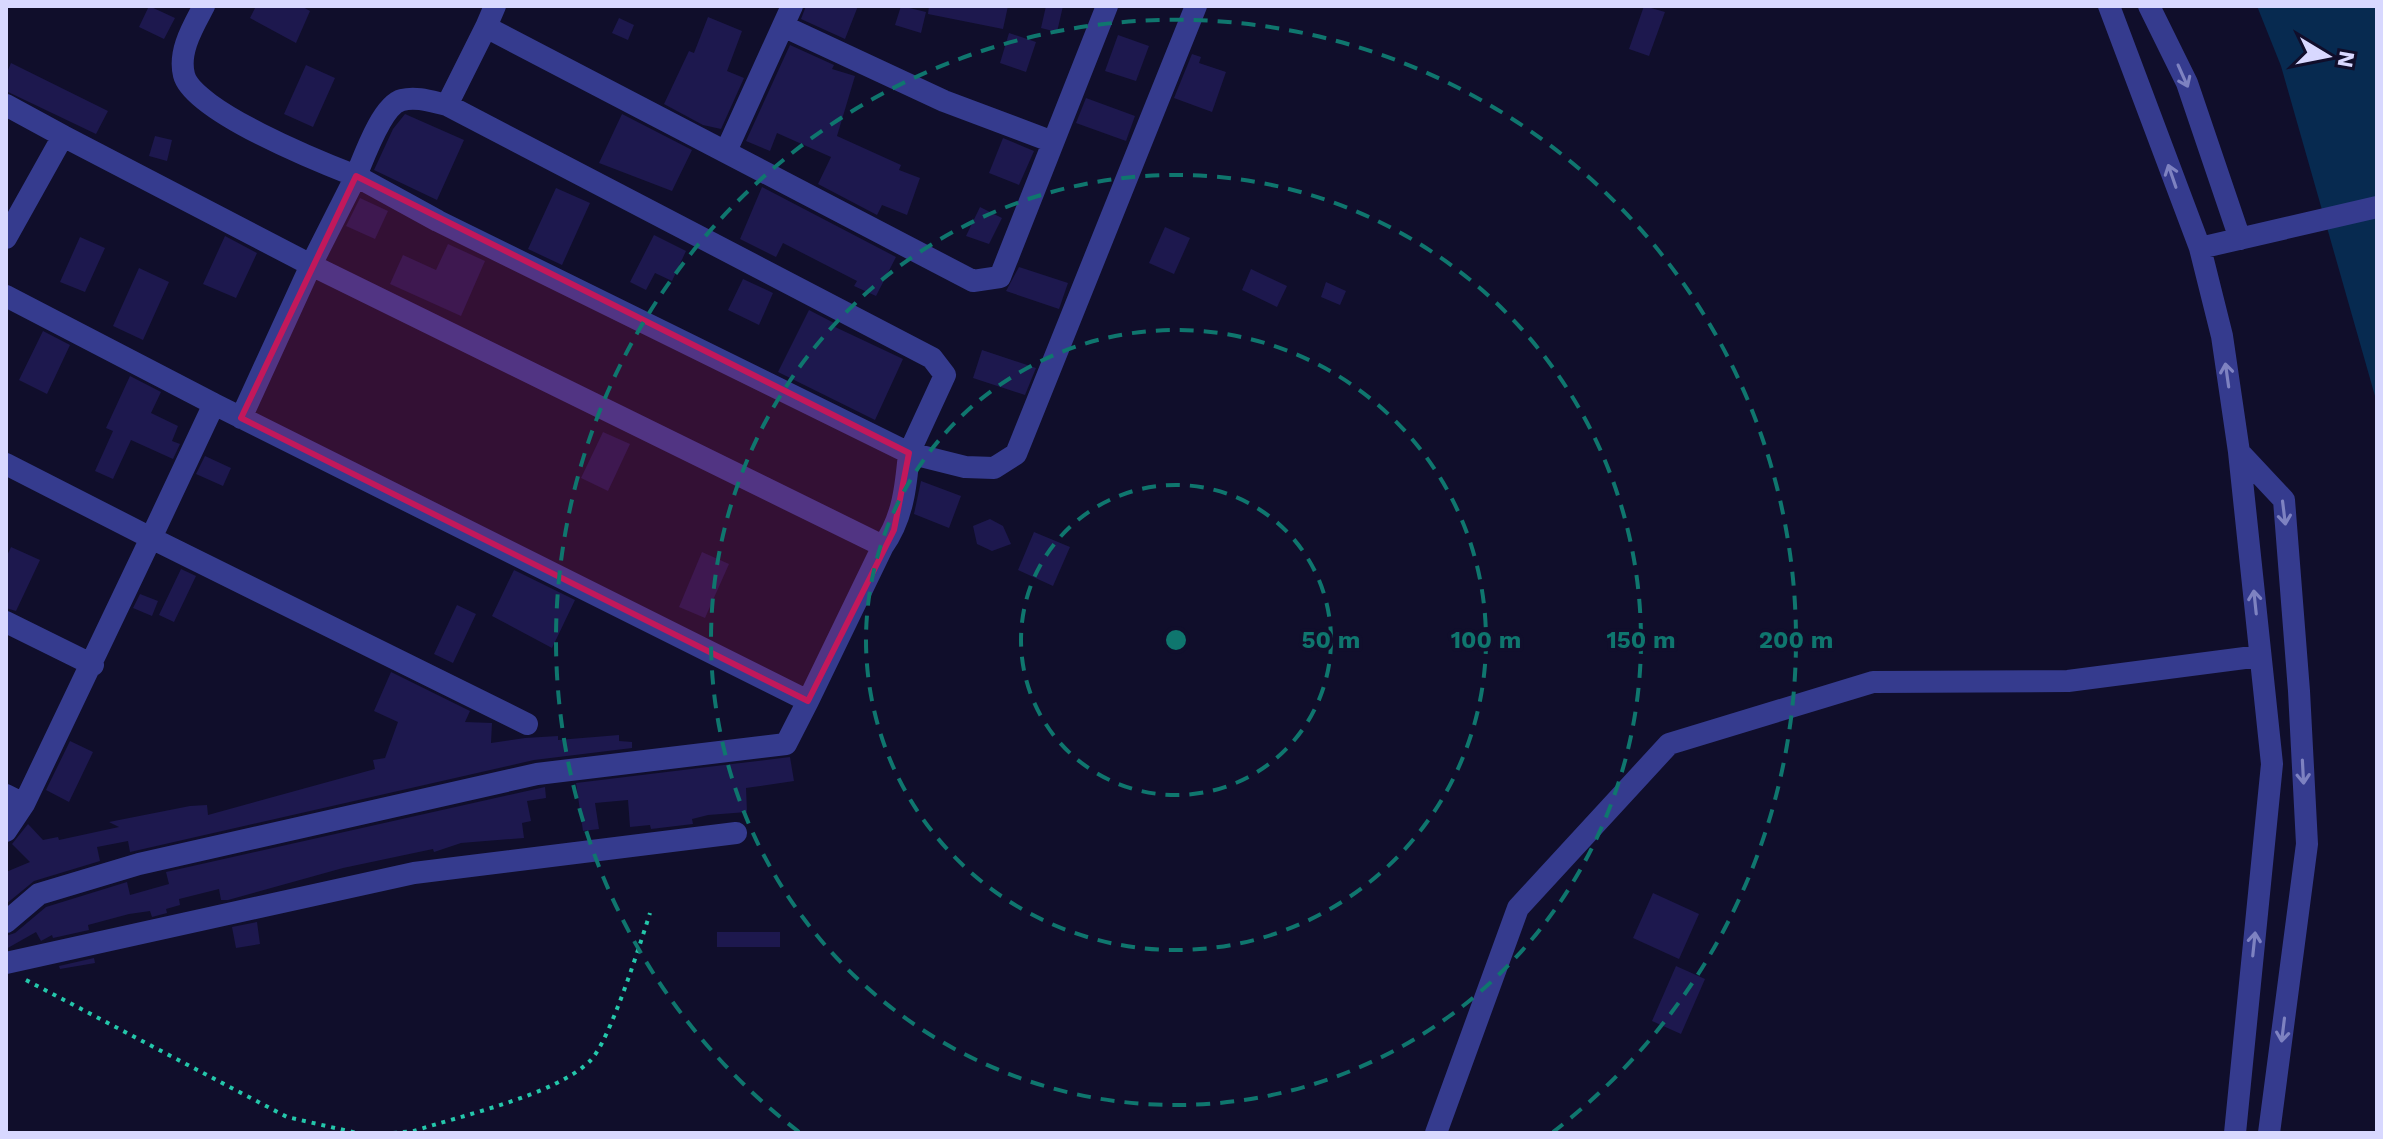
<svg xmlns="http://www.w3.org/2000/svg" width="2383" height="1139" viewBox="0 0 2383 1139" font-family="'Work Sans',sans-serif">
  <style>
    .water { fill: #072a50 }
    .building { fill: #1d184e }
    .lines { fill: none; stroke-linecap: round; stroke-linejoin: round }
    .path { stroke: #24c7ab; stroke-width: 4; stroke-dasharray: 4 6; stroke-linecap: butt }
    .street { stroke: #353b8e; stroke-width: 22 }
    .oneway { stroke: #7e82c1 }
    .marked { fill: #c2185b; fill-opacity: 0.2; stroke: #c2185b; stroke-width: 6; stroke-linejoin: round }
    .ring { fill: none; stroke: #0f766e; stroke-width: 4; stroke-dasharray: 14 10 }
    .centre { fill: #0f766e; stroke: #100e2b; stroke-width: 4 }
    .ring-label { font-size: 24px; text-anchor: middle; font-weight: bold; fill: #0f766e; stroke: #100e2b; stroke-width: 7; stroke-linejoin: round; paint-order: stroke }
  </style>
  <rect width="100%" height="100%" fill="#100e2b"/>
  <!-- water -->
  <path class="water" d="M 2257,6 L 2377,6 L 2377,403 L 2281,66 Z"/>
  <!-- building -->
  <path class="building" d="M 149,6 L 175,18 L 164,39 L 139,27 Z
    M 256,6 L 301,6 L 310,11 L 296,43 L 250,18 Z
    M 806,6 L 858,6 L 845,39 L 801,19 Z
    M 901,6 L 926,12 L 921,33 L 895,25 Z
    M 929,6 L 1008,6 L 1003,29 L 928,14 Z
    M 1046,6 L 1063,6 L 1057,32 L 1041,28 Z
    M 1644,6 L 1665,12 L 1649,56 L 1629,49 Z
    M 708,17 L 742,31 L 727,71 L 744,78 L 721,129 L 703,125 L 664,104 L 689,51 L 694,53 Z
    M 619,18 L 634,25 L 628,40 L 612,33 Z
    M 1009,33 L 1036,42 L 1026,72 L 1000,63 Z
    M 1118,35 L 1149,46 L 1136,81 L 1105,71 Z
    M 790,45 L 834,65 L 832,69 L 855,76 L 837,136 L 901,165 L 899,170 L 920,178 L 907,215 L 882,205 L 877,215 L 818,184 L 831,157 L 777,133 L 770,151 L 746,141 Z
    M 1192,54 L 1201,57 L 1199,63 L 1226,72 L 1212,112 L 1174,98 Z
    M 11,63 L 108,111 L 96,134 L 6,91 L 6,75 Z
    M 306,65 L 335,78 L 313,127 L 284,114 Z
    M 1086,98 L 1135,116 L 1126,141 L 1076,123 Z
    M 405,114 L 464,140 L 437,200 L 374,170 L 393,129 Z
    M 622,114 L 692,150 L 672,191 L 599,163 Z
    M 155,136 L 172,140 L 167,161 L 149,156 Z
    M 1003,138 L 1034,151 L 1019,185 L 989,173 Z
    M 762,187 L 896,257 L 876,296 L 854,286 L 857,281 L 783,243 L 776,257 L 740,239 Z
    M 556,188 L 590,203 L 562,265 L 528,249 Z
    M 360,198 L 388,211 L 375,239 L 346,226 Z
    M 980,207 L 1002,218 L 989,244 L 966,236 Z
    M 1165,227 L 1190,238 L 1174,274 L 1149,263 Z
    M 654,235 L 686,251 L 672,281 L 655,273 L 646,290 L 630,282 Z
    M 225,236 L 257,253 L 236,298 L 203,284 Z
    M 80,237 L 105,248 L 85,292 L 60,282 Z
    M 448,244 L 485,261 L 461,316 L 390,284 L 403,255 L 436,270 Z
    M 1019,267 L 1068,283 L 1059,309 L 1006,291 Z
    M 139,268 L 169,282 L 143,340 L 113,326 Z
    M 1251,269 L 1287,286 L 1277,307 L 1242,290 Z
    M 743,279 L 773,293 L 759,325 L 728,310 Z
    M 1326,282 L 1346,291 L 1340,305 L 1321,297 Z
    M 809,310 L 834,323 L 833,326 L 903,359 L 875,420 L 778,372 Z
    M 43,331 L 70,345 L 47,394 L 19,380 Z
    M 982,350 L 1036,368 L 1025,395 L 973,378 Z
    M 130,376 L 161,392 L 151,413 L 178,426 L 172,441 L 180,444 L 173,459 L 131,440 L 113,479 L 95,471 L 113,431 L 106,428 Z
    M 603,432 L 630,444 L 608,491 L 581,478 Z
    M 205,456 L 231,468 L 223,486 L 196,474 Z
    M 921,481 L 961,496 L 949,528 L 914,514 Z
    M 990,519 L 1003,526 L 1011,544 L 992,551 L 977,544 L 973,526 Z
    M 1034,532 L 1070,547 L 1053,586 L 1018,570 Z
    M 11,547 L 40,560 L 16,611 L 6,608 L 6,558 Z
    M 702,552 L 729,564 L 705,618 L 679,607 Z
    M 181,569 L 196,576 L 174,622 L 159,615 Z
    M 514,570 L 575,600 L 552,648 L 492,616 Z
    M 140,594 L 158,601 L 152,616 L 133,608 Z
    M 457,605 L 476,614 L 453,663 L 434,654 Z
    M 391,672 L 470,711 L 465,722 L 492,723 L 491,743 L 525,738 L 558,736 L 558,740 L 619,735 L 619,741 L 632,742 L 632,748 L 534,760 L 130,852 L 128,841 L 97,847 L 100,861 L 34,881 L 6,904 L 6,872 L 30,862 L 12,844 L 28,824 L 43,840 L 58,837 L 59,840 L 119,827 L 109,822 L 190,806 L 207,805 L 208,815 L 375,769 L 373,760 L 385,758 L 398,722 L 374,711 Z
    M 70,741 L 93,752 L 69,802 L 46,790 Z
    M 790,757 L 794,781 L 746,788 L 747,812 L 708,815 L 692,819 L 693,824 L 651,829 L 650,825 L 630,827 L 628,800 L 595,803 L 599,829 L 583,831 L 576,783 Z
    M 545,787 L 546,798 L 527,801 L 531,821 L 522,823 L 524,838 L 461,843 L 434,852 L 433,849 L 343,868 L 228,900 L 221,900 L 219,889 L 179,899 L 180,905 L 166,909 L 167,913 L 152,917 L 150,911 L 129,914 L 88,925 L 89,930 L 53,938 L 52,935 L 41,941 L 36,932 L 6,949 L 6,936 L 15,933 L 46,907 L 127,882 L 130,895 L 169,884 L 166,872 Z
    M 1653,893 L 1699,914 L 1679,959 L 1633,938 Z
    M 257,922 L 260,944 L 236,948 L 232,927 Z
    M 717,932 L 780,932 L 780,947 L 717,947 Z
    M 94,958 L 95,963 L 60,969 L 59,966 Z
    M 1676,966 L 1705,979 L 1681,1034 L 1652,1021 Z"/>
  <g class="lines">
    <!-- path -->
    <path class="path" d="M 26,980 L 287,1117 L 357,1133
      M 393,1133 L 414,1131 C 463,1115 555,1095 590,1061 C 610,1041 640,944 650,913"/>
    <!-- street -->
    <path class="street" d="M 204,6 C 193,27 178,51 184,75 C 193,111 320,162 356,176 C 364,157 382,105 402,100 C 417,96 433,102 447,105
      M 2109,6 L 2200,248 L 2222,336 L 2239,452 L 2272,764 L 2235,1133
      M 2149,6 L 2187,83 L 2240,239
      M 783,26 L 944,101 L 1053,142
      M 486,27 L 495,6
      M 6,105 L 63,136
      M 727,149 L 792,6
      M 6,238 L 63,136 L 311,265 L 241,418
      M 2200,248 L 2377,207
      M 6,296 L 214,404
      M 2239,452 L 2284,500 L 2299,691 L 2307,844 L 2269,1133
      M 6,464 L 151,538 L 24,804
      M 883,546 C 903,518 906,486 909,453 L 965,467 L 994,468 L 1016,454 L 1196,6
      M 6,622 L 93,665
      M 527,724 L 151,538 L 214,404 L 808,701 L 883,546 L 311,265 L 356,176 L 438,221 L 909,453 L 945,375 L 932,358 L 447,105 L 486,27 L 973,281 L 1000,277 L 1107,6
      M 6,795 L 24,804 L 6,831
      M 6,922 L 39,894 L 139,864 L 537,774 L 786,744 L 808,701
      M 6,963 L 414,873 L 736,833
      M 1436,1133 L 1518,908 L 1669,744 L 1873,682 L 2068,681 L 2260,656"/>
  </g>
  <!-- one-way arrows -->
  <defs><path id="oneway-shaft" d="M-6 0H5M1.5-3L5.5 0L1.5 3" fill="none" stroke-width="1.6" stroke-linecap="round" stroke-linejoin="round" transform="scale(2)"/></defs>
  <g class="oneway">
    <use href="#oneway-shaft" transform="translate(2183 76) rotate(66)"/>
    <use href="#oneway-shaft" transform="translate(2172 176) rotate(-109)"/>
    <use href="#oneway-shaft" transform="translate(2227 375) rotate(-98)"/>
    <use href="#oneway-shaft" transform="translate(2284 513) rotate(83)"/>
    <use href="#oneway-shaft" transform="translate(2255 602) rotate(-96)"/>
    <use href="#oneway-shaft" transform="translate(2303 772) rotate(87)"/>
    <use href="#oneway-shaft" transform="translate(2254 944) rotate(-84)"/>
    <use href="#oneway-shaft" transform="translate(2283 1030) rotate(97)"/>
  </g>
  <!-- marked area -->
  <path class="marked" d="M 356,176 L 909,453 L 894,530 L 808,701 L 241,418 Z"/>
  <!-- distance rings -->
  <g class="ring">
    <circle cx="1176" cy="640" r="155"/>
    <circle cx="1176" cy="640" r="310"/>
    <circle cx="1176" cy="640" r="465"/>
    <path d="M799 1132A620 620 0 1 1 1553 1132"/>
  </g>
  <circle cx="1176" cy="640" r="12" class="centre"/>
  <g class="ring-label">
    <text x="1331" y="648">50 m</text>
    <text x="1486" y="648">100 m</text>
    <text x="1641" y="648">150 m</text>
    <text x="1796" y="648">200 m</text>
  </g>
  <!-- border -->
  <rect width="2383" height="1139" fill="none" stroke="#d8d8ff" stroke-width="16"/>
  <!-- north arrow -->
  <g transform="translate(2327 56) rotate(100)" stroke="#100e2b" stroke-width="6" paint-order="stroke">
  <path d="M0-6L14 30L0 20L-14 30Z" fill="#d8d8ff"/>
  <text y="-12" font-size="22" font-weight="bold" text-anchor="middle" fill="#d8d8ff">N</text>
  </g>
</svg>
